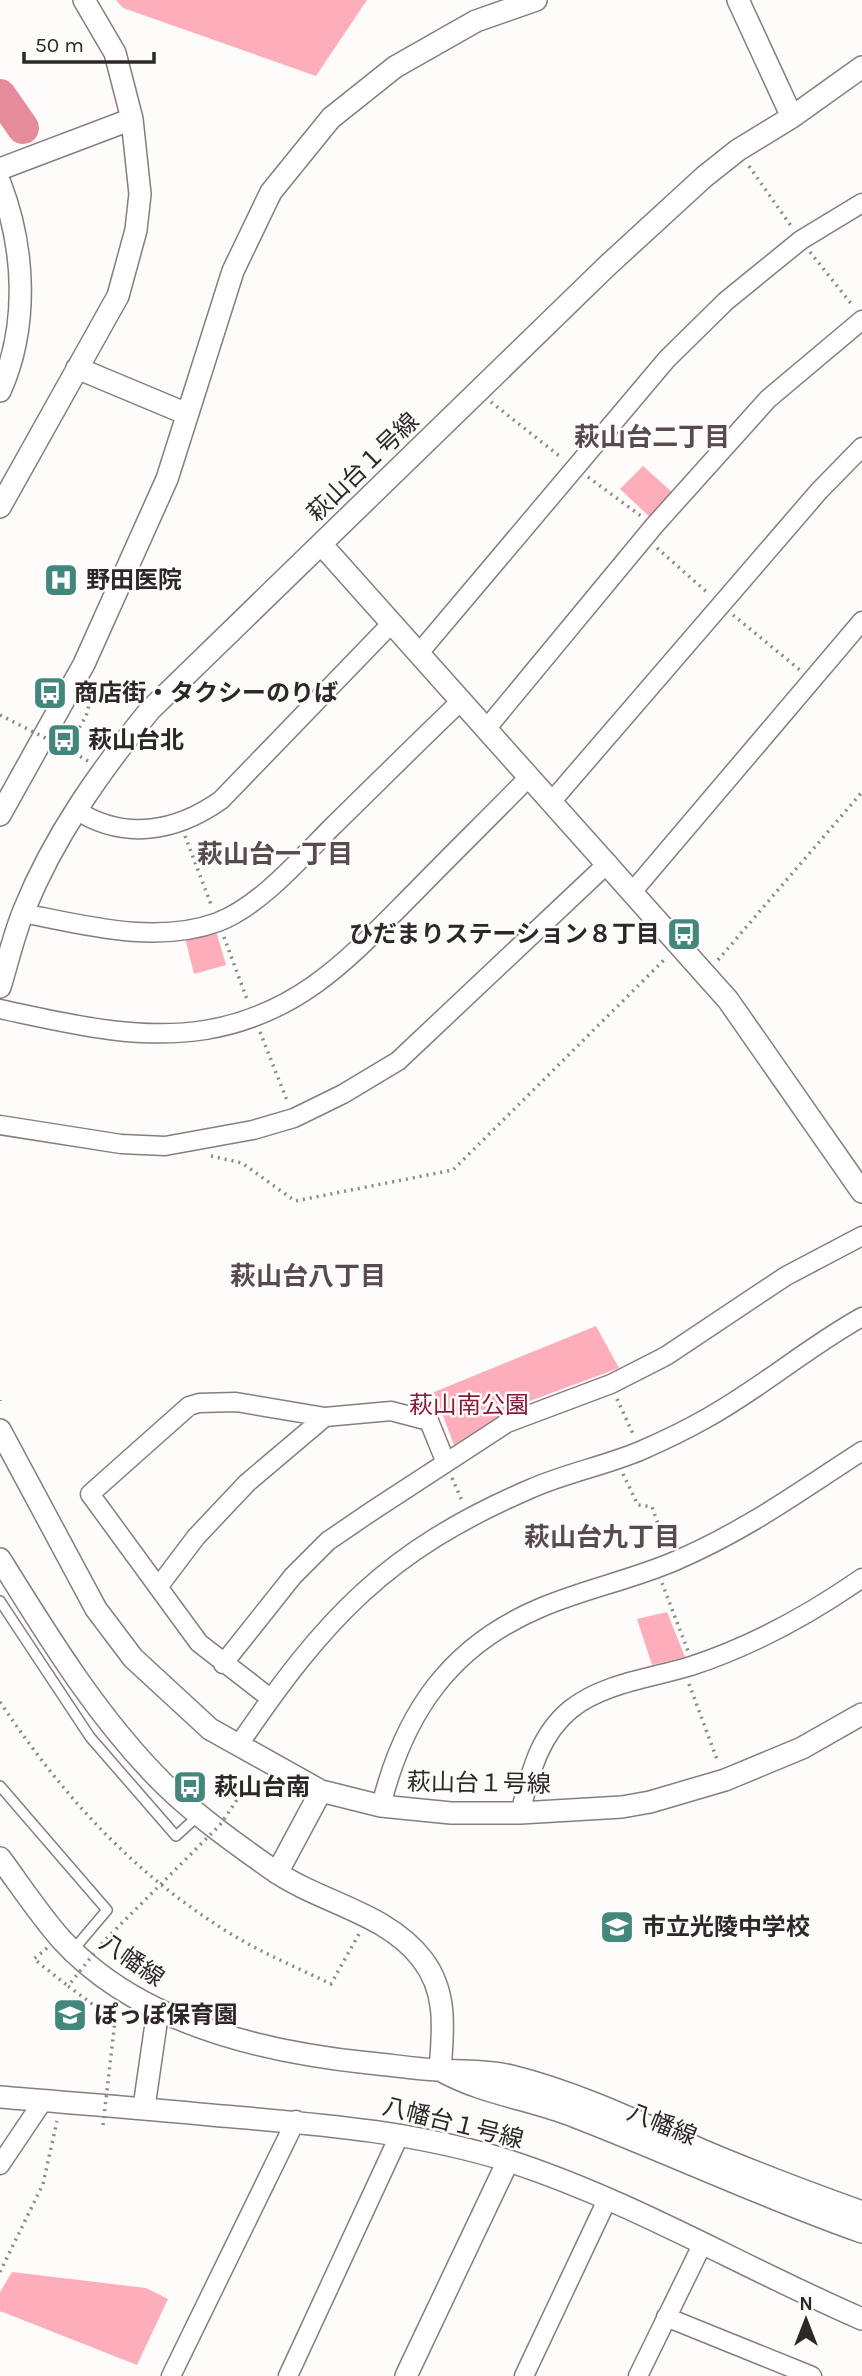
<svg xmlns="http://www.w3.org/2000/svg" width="862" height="2376" viewBox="0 0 862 2376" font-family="Karla,'Noto Sans JP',sans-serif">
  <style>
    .green { fill: #feaeba }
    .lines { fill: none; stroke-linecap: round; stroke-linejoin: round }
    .river { stroke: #e68b9a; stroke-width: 32 }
    .service-casing { stroke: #897c7d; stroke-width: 12 }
    .minor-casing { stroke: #897c7d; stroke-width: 21 }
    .tertiary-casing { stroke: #897c7d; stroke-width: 24 }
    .path { stroke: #8c8788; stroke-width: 3.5; stroke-dasharray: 2 5; stroke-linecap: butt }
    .service { stroke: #fff; stroke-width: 9 }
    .minor { stroke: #fff; stroke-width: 18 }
    .tertiary { stroke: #fff; stroke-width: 21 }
    .path-bridge { stroke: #8c8788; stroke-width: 3.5; stroke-dasharray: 2 5; stroke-linecap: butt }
    .labels { text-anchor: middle; stroke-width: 5; stroke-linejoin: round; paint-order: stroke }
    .street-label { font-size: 24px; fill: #2d2728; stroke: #fefbfb }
    .poi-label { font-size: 24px; font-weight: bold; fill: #2d2728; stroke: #fefbfb; text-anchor: start }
    .park-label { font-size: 24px; fill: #851b39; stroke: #fefbfb }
    .neighbourhood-label { font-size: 26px; font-weight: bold; fill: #574b4d; stroke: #fefbfb }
  </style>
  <rect width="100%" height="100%" fill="#fefbfb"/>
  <!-- green -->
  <path class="green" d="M 116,0 L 367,0 L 316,76 L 123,8 Z
    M 643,466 L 673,493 L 652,519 L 620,489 Z
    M 216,931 L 226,965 L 194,974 L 185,938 Z
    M 596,1326 L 619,1368 L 511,1408 L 454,1445 L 434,1392 Z
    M 667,1612 L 685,1657 L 652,1665 L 637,1619 Z
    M 12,2272 L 146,2288 L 168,2299 L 137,2365 L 0,2311 L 0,2292 Z"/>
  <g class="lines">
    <!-- river -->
    <path class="river" d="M 0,95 L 23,128"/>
    <!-- service casing -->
    <g class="service-casing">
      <path id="service" d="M 0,1601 L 90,1737 L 176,1836 L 199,1815
        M 0,1786 L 107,1910 L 74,1949"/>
    </g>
    <!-- minor casing -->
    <g class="minor-casing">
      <path id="minor" d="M 419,653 L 667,359 L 726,301 L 801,240 L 862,203
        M 487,728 L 654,526 L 768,399 L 862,320
        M 552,801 L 819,491 L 862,447
        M 76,810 C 124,841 176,832 221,800 L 392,623
        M 633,891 L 862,621
        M 23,913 C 84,925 156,945 218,922 C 260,906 301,858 332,827 C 375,785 418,742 462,700
        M 0,1009 C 66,1023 136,1041 205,1030 C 302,1014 352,955 417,890 C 454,852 492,815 529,777
        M 0,1125 L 121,1144 L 165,1146 L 253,1130 L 294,1118 L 343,1094 L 398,1061 L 608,863
        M 159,1586 L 196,1537 L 247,1483 L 325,1417
        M 223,1664 L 293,1576 L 328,1541 L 372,1511 L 507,1423 L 611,1384 L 666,1356 L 786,1276 L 862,1236
        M 270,1698 L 199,1643 L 90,1494 L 189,1406 L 199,1403 L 236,1402 L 325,1417 L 391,1411 L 429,1421 L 446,1463
        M 238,1746 C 324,1619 386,1551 530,1489 C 566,1473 604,1466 640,1451 C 663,1441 686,1430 707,1418 C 761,1388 808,1347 862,1317
        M 381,1806 C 404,1713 450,1646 540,1608 C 584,1589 631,1580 675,1561 C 747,1530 797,1493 862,1451
        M 520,1813 C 530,1775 538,1736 571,1709 C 604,1683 652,1678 691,1666 C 752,1646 809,1615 862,1578
        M 0,2165 L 43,2101
        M 666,2317 L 812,2376
        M 171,2376 L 296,2120
        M 288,2376 L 400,2134
        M 524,2376 L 607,2200
        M 638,2376 L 702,2245"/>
    </g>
    <!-- tertiary casing -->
    <g class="tertiary-casing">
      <path id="tertiary" d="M 738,0 L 792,117
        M 0,169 L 132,119
        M 0,183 C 25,248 29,326 0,391
        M 77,368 L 187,414
        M 0,507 L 118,296 L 136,230 L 140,194 L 132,119 L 115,53 L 84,0
        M 321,544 L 728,1000 L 862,1192
        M 0,815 L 84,664 L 167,479 L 233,271 L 271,192 L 331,118 L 395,67 L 476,21 L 536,0
        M 0,987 C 8,961 14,934 24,910 C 54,836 100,771 150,710 L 607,266 L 704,177 L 738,150 L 792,117 L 862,67
        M 0,1430 L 96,1609 L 133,1658 L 210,1729 L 321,1791 L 381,1806 L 451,1813 L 520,1813 L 622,1807 L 650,1802 L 725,1780 L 802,1748 L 862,1714
        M 0,1559 C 49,1638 99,1720 165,1785 C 198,1817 236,1844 273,1870 C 320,1903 386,1912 422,1959 C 448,1992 443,2031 440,2070
        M 0,1858 C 20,1885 39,1914 61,1939 C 136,2022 261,2052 369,2063 C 392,2065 415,2069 438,2070 C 463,2072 486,2070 511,2076 C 579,2093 640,2123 704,2151 C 756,2173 809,2193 862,2212
        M 277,1873 L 321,1791
        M 440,2070 C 482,2094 531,2099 576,2117 C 672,2154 765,2198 862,2232
        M 0,2097 C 70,2103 141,2108 211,2115 C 314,2124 409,2130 509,2161 C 632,2201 744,2268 862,2319
        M 144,2107 L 158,2010
        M 406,2376 L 508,2161"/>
    </g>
    <!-- path -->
    <path class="path" d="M 749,166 L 791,226
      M 810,252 L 853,306
      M 491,402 L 562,458
      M 588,477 L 641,516
      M 657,548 L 709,594
      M 733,615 L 800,670
      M 88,761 L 67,749 L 86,716 L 93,689
      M 185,836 L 212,907
      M 224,937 L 248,1002
      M 718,960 L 862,792
      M 260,1032 L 288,1103
      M 211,1156 L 242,1163 L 295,1201 L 453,1170 L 667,957
      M 617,1399 L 634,1436
      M 0,1400 L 0,1401
      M 623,1474 L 638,1505 L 652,1507 L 666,1546
      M 452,1478 L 463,1503
      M 662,1583 L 688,1651
      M 689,1684 L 718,1762
      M 0,1702 C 64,1797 132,1873 231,1934 C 262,1953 298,1968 331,1984 L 360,1932
      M 47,1948 L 34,1959 L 68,1986
      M 0,2272 L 43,2184 L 57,2121"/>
    <!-- service -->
    <use href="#service" class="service"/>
    <!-- minor -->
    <use href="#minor" class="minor"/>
    <!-- tertiary -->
    <use href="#tertiary" class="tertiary"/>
    <!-- path-bridge -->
    <path class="path-bridge" d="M 0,715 L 67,749
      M 103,2125 L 115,2021 L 68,1986 L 104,1941 L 220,1825 L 255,1773"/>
  </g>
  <!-- icons -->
  <defs>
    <g id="hospital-square" transform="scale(1.75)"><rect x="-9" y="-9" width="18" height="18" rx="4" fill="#43877c" stroke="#fefbfb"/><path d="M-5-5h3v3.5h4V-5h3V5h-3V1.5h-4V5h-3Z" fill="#fff"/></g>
    <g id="bus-square" transform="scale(1.75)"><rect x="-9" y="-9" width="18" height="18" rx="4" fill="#43877c" stroke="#fefbfb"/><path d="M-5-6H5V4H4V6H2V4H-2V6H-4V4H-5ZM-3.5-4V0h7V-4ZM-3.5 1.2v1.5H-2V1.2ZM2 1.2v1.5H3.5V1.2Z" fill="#fff"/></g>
    <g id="school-square" transform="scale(1.75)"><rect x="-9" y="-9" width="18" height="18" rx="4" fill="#43877c" stroke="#fefbfb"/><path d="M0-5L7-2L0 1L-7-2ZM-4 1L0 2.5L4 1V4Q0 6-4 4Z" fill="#fff"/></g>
  </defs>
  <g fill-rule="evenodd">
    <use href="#hospital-square" x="61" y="580"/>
    <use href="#bus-square" x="50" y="693"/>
    <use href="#bus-square" x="64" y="740"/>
    <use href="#bus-square" x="684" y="934"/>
    <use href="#bus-square" x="190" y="1787"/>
    <use href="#school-square" x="617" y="1927"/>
    <use href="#school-square" x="70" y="2015"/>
  </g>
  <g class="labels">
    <!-- street labels -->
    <g class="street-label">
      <text transform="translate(363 467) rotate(-44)" y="8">萩山台１号線</text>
      <text transform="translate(479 1783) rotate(1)" y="8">萩山台１号線</text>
      <text transform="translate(132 1960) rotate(35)" y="8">八幡線</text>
      <text transform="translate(453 2123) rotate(14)" y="8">八幡台１号線</text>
      <text transform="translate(662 2124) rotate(22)" y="8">八幡線</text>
    </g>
    <!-- poi labels -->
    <g class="poi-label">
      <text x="86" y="588">野田医院</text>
      <text x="74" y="701">商店街・タクシーのりば</text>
      <text x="88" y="748">萩山台北</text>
      <text x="660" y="942" text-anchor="end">ひだまりステーション８丁目</text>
      <text x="214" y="1795">萩山台南</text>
      <text x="642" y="1935">市立光陵中学校</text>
      <text x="94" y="2023">ぽっぽ保育園</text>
    </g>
    <!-- park labels -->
    <g class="park-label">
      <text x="469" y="1413">萩山南公園</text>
    </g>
    <!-- neighbourhood labels -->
    <g class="neighbourhood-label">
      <text x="652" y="446">萩山台二丁目</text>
      <text x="275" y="863">萩山台一丁目</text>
      <text x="308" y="1285">萩山台八丁目</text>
      <text x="602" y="1546">萩山台九丁目</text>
    </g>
  </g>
  <!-- north arrow -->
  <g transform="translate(806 2320)" stroke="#fefbfb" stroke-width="5" paint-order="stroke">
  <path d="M0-5L12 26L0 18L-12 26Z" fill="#2d2728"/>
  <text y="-10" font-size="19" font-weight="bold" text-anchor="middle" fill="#2d2728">N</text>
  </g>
  <!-- scale -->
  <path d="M24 52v10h130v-10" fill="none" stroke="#2d2728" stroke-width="3.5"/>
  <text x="35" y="52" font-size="21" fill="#2d2728" stroke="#fefbfb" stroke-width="5" paint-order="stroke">50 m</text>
</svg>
